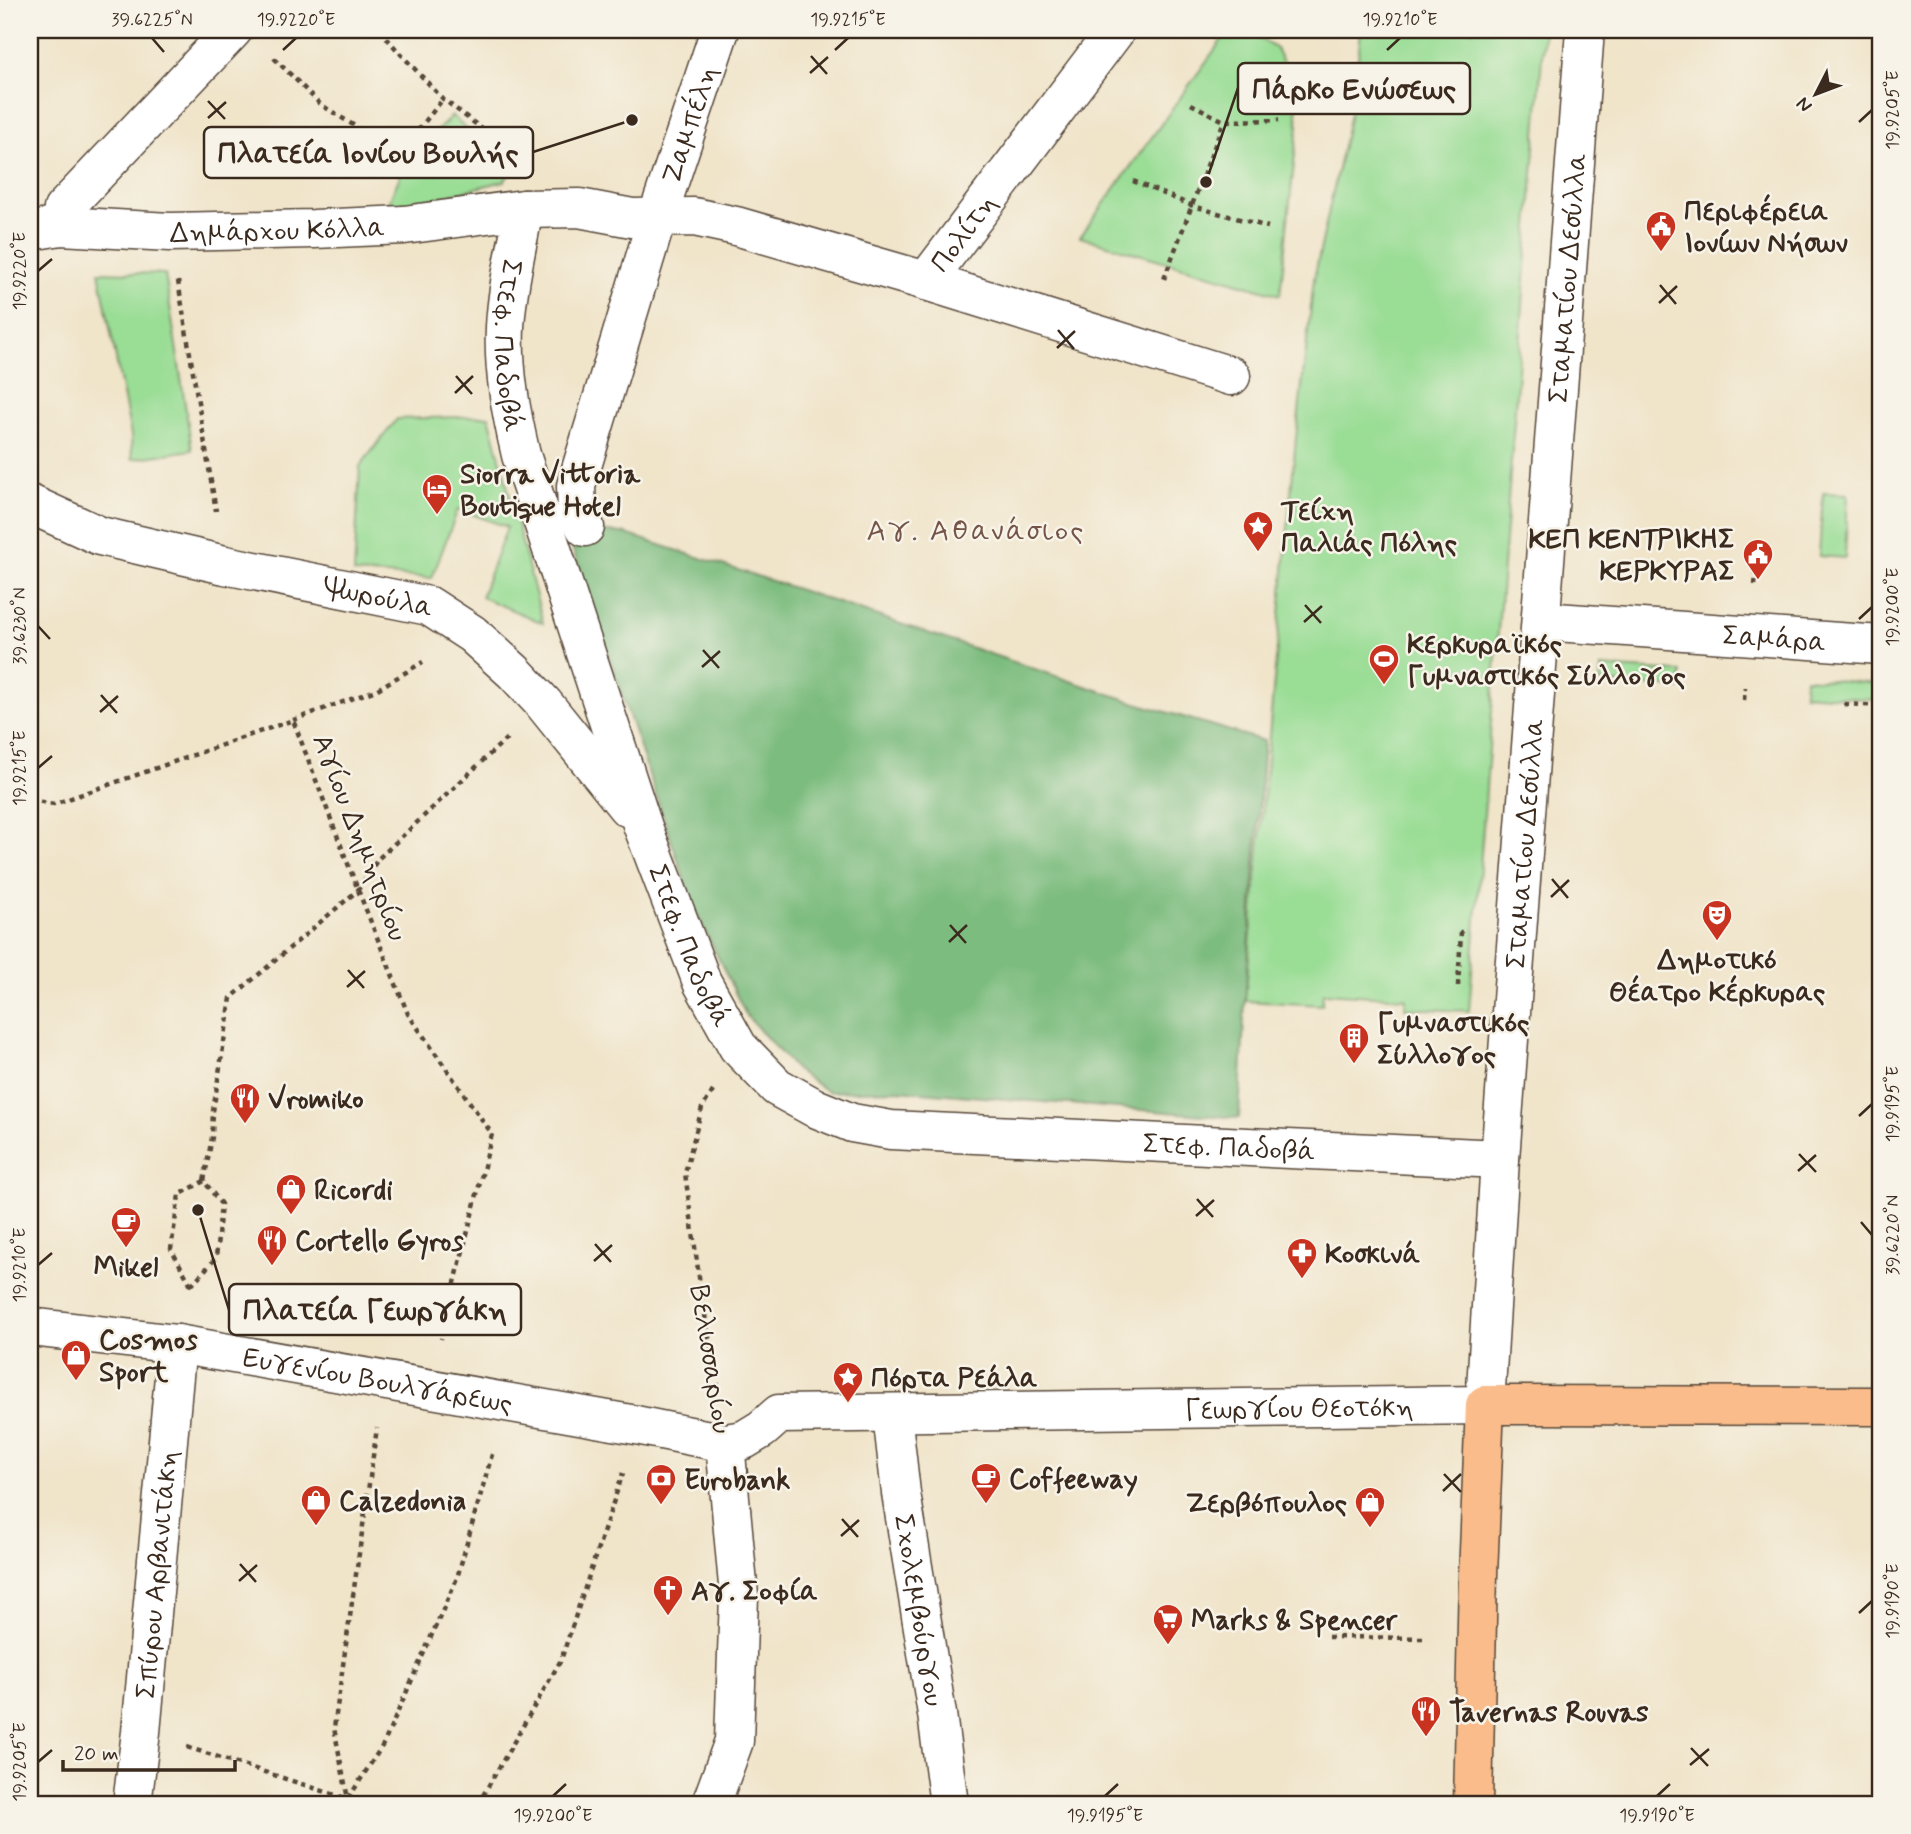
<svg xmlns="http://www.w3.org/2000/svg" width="1911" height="1834" viewBox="0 0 1911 1834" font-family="Mynerve,sans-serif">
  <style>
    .green { fill: #9add95; stroke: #6a845a; stroke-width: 2 }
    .forest { fill: #7bbc7e; stroke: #5b734e; stroke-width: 2 }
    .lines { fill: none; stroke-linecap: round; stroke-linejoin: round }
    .minor-casing { stroke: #564638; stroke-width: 41 }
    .major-casing { stroke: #564638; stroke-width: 41 }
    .path { stroke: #564638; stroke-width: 4.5; stroke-dasharray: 5 5; stroke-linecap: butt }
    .minor { stroke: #fff; stroke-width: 38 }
    .major { stroke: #f9bc8a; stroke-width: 38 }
    .ticks { fill: none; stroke: #3b2a1e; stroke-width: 2.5 }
    .labels { text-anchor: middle; stroke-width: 5; stroke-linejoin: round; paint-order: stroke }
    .street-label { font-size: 28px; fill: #3b2a1e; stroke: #f7f3e8 }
    .poi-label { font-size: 28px; font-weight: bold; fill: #3b2a1e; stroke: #f7f3e8; text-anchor: start }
    .neighbourhood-label { font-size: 30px; letter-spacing: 2px; fill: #755448; stroke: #f7f3e8 }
    .leader { fill: none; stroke: #3b2a1e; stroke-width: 2.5 }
    .callout-dot { fill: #3b2a1e; stroke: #f7f3e8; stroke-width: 2.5 }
    .callout { fill: #f7f3e8; stroke: #3b2a1e; stroke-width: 2.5 }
    .callout-label { font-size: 30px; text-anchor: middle; font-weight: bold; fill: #3b2a1e }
    .neatline { fill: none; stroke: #3b2a1e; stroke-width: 2.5 }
    .ticks-label { font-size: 18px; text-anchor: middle; fill: #3b2a1e }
  </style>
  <rect width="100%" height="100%" fill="#f7f3e8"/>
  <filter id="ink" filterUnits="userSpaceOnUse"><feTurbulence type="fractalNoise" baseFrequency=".0143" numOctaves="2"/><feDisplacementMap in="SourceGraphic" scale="14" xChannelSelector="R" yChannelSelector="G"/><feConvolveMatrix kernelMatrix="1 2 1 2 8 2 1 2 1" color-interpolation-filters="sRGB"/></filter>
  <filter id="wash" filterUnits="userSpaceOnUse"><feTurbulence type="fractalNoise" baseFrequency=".00686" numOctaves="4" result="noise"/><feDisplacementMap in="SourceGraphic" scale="28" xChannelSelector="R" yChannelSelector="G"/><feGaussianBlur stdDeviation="1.57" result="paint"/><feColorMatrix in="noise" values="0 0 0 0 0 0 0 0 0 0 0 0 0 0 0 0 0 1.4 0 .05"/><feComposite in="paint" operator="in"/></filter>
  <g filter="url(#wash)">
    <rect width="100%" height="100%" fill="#f0e4c9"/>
    <!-- green -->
    <path class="green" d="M 1229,30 L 1248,30 L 1276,49 L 1294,82 L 1298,126 L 1280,295 L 1080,237 Z
      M 1361,30 L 1544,30 L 1469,1011 L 1405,1008 L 1406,998 L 1323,993 L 1322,1005 L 1245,1001 L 1296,438 L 1314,279 L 1354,95 Z
      M 452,116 L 510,168 L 509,175 L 504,181 L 385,211 L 406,162 Z
      M 99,272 L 165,274 L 192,450 L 132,459 L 131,435 Z
      M 489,416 L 543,623 L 481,597 L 507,527 L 458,509 L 432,578 L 354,573 L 360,466 L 397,419 Z
      M 1823,493 L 1848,494 L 1845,558 L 1819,556 Z
      M 1601,667 L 1681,672 L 1681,688 L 1600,683 Z
      M 1805,678 L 1881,684 L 1881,700 L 1804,694 Z"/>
    <!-- forest -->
    <path class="forest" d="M 566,529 L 623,533 L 800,590 L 1136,703 L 1264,741 L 1245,1001 L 1239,1118 L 896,1090 L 828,1092 L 796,1070 L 746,1015 L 694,908 Z"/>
  </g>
  <g filter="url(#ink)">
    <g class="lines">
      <!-- minor casing -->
      <g class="minor-casing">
        <g id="minor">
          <path id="s1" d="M 524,209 C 517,248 507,287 505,327 C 503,371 511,413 521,455 L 643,827 L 702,982 L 738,1047 L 777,1087 L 815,1108 L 852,1123 L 891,1130 L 1500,1159"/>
          <path d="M 61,226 L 63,209 L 233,30"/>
          <path id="s2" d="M 30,231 L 61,226 L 170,232 L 314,229 L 404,225 L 524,209 L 579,208 L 632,218 L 694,217 L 736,226 L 926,281 L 1231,376"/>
          <path id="s3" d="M 926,281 L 1116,30"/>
          <path id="s4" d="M 30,504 L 100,536 L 225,565 L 429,606 L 472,634 L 514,672 L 544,704 L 627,807"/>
          <path id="s5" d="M 585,527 L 577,512 L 576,486 L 657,218 L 720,30"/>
          <path id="s6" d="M 1542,621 L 1881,645"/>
          <path id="s7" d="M 30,1327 L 177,1344 L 636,1425 L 725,1443 L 744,1440 L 762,1429 L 779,1414 L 1485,1405 L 1500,1159 L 1585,30"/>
          <path id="s8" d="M 892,1414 L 901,1493 L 937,1714 L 949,1804"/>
          <path id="s9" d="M 132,1804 L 141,1732 L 177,1344"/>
          <path d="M 711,1804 L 734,1741 L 739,1596 L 725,1443"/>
        </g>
      </g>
      <!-- major casing -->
      <g class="major-casing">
        <path id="major" d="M 1473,1804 L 1478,1575 L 1485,1405 L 1881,1406"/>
      </g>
      <!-- path -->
      <path class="path" d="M 380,30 L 397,50 L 443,99 L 511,151 L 514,160
        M 274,58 L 320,104 L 399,154 L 443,99
        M 1191,104 L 1224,121 L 1279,120
        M 1133,181 L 1193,206 L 1268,227
        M 1164,279 L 1224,121
        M 178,281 L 216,511
        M 1755,585 L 1757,565
        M 1744,700 L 1745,687
        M 1844,704 L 1881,706
        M 293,720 L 376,690 L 423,662
        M 30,800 L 54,804 L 293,720 L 358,890 L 408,1014 L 492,1134 L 441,1339
        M 1458,986 L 1461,932 L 1466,932
        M 713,1091 L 702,1108 L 685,1173 L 702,1299 L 719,1392
        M 191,1285 L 216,1258 L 221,1204 L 204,1181 L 212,1137 L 213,1111 L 231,998 L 358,890 L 378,859 L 507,738
        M 191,1285 L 171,1249 L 179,1195 L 204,1181
        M 1328,1637 L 1427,1638
        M 187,1747 L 348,1799 L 384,1743 L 457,1578 L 493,1451
        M 347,1804 L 348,1799 L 334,1728 L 377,1428
        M 478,1804 L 561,1660 L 623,1473"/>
      <!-- minor -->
      <use href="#minor" class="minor"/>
      <!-- major -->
      <use href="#major" class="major"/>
    </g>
  </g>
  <!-- ticks -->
  <path class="ticks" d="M 152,38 L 164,52M 283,50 L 296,38M 835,50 L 848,38M 1387,50 L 1400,38M 811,56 L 827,74M 810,73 L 828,57M 208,101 L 225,119M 208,118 L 226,102M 1859,122 L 1872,110M 38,271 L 52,259M 1660,285 L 1676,304M 1659,303 L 1677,286M 1058,330 L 1074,349M 1057,348 L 1075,331M 456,376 L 472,394M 455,393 L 473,376M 1305,605 L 1321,623M 1859,619 L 1872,607M 1304,622 L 1322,606M 38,626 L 50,639M 703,650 L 719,668M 702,667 L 720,651M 101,695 L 117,713M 100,712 L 118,696M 38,768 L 52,756M 1552,879 L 1568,898M 1551,897 L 1569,880M 950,925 L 966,943M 949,942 L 967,925M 348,970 L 364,988M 347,987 L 365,971M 1859,1116 L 1872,1104M 1799,1154 L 1816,1172M 1798,1171 L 1816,1155M 1197,1199 L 1213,1217M 1196,1216 L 1214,1200M 1861,1222 L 1872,1235M 595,1244 L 611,1262M 594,1261 L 612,1245M 38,1265 L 52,1253M 1444,1474 L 1461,1492M 1443,1491 L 1461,1474M 842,1519 L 858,1537M 841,1536 L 859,1520M 240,1564 L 256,1582M 239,1581 L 257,1565M 1859,1613 L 1872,1601M 1691,1748 L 1708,1766M 38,1762 L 52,1750M 1690,1765 L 1709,1749M 553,1796 L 566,1784M 1105,1796 L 1118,1784M 1657,1796 L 1670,1784"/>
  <!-- icons -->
  <defs>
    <g id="civic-pin" transform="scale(1.575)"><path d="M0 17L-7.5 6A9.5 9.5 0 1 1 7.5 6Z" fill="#c8321e" stroke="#f7f3e8"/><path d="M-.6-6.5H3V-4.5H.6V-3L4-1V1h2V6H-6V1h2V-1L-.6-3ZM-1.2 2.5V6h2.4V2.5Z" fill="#fff"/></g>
    <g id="hotel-pin" transform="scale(1.575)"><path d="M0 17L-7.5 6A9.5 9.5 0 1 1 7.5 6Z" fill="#c8321e" stroke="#f7f3e8"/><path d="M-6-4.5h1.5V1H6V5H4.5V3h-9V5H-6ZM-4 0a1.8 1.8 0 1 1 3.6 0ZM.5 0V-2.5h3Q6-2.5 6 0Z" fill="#fff"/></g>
    <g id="sight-pin" transform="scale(1.575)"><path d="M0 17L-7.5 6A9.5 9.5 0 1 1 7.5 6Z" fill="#c8321e" stroke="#f7f3e8"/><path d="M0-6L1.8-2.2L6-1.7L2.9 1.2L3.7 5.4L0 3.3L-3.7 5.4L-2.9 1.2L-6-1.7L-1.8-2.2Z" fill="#fff"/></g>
    <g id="stadium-pin" transform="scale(1.575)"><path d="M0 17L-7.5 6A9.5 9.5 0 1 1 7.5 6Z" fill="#c8321e" stroke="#f7f3e8"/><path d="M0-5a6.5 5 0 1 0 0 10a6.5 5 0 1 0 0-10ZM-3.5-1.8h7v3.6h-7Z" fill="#fff"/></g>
    <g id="theatre-pin" transform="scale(1.575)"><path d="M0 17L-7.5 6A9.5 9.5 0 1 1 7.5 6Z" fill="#c8321e" stroke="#f7f3e8"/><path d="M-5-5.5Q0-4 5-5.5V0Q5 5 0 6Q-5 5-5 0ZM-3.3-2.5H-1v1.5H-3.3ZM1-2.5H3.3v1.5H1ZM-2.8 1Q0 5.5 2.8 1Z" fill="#fff"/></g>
    <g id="building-pin" transform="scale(1.575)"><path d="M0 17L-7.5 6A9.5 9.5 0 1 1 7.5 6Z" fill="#c8321e" stroke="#f7f3e8"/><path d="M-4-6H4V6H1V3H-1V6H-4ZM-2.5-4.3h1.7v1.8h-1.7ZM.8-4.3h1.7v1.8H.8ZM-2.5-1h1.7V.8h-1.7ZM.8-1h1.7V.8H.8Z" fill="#fff"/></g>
    <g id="restaurant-pin" transform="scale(1.575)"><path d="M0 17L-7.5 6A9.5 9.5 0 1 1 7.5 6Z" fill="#c8321e" stroke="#f7f3e8"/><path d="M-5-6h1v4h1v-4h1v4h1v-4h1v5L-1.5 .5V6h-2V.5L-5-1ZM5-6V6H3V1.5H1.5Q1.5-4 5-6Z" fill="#fff"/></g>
    <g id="shop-pin" transform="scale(1.575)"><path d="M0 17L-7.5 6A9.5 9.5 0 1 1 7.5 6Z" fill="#c8321e" stroke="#f7f3e8"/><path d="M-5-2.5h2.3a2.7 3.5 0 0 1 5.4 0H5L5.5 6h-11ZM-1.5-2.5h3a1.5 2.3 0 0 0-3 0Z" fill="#fff"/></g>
    <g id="cafe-pin" transform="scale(1.575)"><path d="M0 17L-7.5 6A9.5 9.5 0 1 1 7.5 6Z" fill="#c8321e" stroke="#f7f3e8"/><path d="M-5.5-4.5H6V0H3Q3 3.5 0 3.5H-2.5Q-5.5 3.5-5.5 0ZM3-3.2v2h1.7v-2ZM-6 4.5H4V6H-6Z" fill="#fff"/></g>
    <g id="pharmacy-pin" transform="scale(1.575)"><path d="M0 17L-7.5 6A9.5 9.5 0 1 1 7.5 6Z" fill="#c8321e" stroke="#f7f3e8"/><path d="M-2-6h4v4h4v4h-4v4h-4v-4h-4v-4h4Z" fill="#fff"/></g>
    <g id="bank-pin" transform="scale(1.575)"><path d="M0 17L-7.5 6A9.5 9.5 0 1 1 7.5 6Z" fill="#c8321e" stroke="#f7f3e8"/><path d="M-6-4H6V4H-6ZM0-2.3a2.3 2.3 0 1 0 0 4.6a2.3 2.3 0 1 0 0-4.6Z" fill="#fff"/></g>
    <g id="church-pin" transform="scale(1.575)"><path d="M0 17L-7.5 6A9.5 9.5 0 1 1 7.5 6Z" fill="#c8321e" stroke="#f7f3e8"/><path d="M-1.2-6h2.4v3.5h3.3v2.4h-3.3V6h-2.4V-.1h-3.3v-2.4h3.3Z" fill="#fff"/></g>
    <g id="supermarket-pin" transform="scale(1.575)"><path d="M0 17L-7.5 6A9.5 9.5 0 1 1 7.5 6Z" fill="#c8321e" stroke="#f7f3e8"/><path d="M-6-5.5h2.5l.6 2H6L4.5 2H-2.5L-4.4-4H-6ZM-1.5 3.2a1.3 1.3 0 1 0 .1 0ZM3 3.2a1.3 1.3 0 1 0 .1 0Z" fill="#fff"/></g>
  </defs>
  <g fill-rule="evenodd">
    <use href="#civic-pin" x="1661" y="226"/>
    <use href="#hotel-pin" x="437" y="489"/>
    <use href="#sight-pin" x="1258" y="526"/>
    <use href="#civic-pin" x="1758" y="554"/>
    <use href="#stadium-pin" x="1384" y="659"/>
    <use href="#theatre-pin" x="1717" y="915"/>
    <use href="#building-pin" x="1354" y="1038"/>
    <use href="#restaurant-pin" x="245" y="1098"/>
    <use href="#shop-pin" x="291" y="1189"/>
    <use href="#cafe-pin" x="126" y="1222"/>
    <use href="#restaurant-pin" x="272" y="1240"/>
    <use href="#pharmacy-pin" x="1302" y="1253"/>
    <use href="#shop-pin" x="76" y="1355"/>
    <use href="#sight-pin" x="848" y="1377"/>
    <use href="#cafe-pin" x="986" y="1478"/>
    <use href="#bank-pin" x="661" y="1479"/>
    <use href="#shop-pin" x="316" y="1500"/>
    <use href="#shop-pin" x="1370" y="1502"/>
    <use href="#church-pin" x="668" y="1590"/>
    <use href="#supermarket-pin" x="1168" y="1619"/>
    <use href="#restaurant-pin" x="1426" y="1711"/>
  </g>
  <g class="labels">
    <!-- street labels -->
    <g class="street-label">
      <text dy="10" stroke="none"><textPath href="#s5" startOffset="422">Ζαμπέλη</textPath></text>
      <text dy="10" stroke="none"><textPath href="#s2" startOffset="248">Δημάρχου Κόλλα</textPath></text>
      <text dy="10" stroke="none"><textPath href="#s3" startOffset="61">Πολίτη</textPath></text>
      <text dy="10" stroke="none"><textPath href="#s7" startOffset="2604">Σταματίου Δεσύλλα</textPath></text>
      <text dy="10" stroke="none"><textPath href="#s1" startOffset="138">Στεφ. Παδοβά</textPath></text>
      <text dy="10" stroke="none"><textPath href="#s4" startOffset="362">Ψωρούλα</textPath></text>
      <text dy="10" stroke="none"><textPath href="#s6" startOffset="233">Σαμάρα</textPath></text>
      <text transform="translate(361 837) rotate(69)" y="10">Αγίου Δημητρίου</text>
      <text dy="10" stroke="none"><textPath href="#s7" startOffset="2037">Σταματίου Δεσύλλα</textPath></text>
      <text dy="10" stroke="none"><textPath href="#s1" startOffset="768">Στεφ. Παδοβά</textPath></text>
      <text dy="10" stroke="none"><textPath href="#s1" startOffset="1398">Στεφ. Παδοβά</textPath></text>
      <text transform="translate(712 1359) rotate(81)" y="10">Βελισσαρίου</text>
      <text dy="10" stroke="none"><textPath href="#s7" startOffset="352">Ευγενίου Βουλγάρεως</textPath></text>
      <text dy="10" stroke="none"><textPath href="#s7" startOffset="1288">Γεωργίου Θεοτόκη</textPath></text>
      <text dy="10" stroke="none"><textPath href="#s9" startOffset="231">Σπύρου Αρβανιτάκη</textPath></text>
      <text dy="10" stroke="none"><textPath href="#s8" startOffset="198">Σχολεμβούργου</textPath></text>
    </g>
    <!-- poi labels -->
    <g class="poi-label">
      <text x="1684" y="220">Περιφέρεια<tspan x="1684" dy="32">Ιονίων Νήσων</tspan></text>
      <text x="460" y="483">Siorra Vittoria<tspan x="460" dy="32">Boutique Hotel</tspan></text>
      <text x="1281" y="520">Τείχη<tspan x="1281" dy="32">Παλιάς Πόλης</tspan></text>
      <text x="1735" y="548" text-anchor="end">ΚΕΠ ΚΕΝΤΡΙΚΗΣ<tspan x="1735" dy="32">ΚΕΡΚΥΡΑΣ</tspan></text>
      <text x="1407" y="653">Κερκυραϊκός<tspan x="1407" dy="32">Γυμναστικός Σύλλογος</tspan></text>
      <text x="1717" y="969" text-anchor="middle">Δημοτικό<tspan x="1717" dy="32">Θέατρο Κέρκυρας</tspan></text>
      <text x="1377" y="1032">Γυμναστικός<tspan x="1377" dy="32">Σύλλογος</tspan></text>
      <text x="268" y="1108">Vromiko</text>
      <text x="314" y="1199">Ricordi</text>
      <text x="295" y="1250">Cortello Gyros</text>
      <text x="1325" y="1263">Κοσκινά</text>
      <text x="126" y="1276" text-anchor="middle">Mikel</text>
      <text x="99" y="1349">Cosmos<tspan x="99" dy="32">Sport</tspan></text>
      <text x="871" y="1387">Πόρτα Ρεάλα</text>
      <text x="1009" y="1488">Coffeeway</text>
      <text x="684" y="1489">Eurobank</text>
      <text x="339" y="1510">Calzedonia</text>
      <text x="1347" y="1512" text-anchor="end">Ζερβόπουλος</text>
      <text x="691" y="1600">Αγ. Σοφία</text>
      <text x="1191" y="1629">Marks &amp; Spencer</text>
      <text x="1449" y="1721">Tavernas Rouvas</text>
    </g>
    <!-- neighbourhood labels -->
    <g class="neighbourhood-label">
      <text x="976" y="540">Αγ. Αθανάσιος</text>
    </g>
  </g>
  <!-- callouts -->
  <path class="leader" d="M1206 182L1238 88M632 120L533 152M198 1210L229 1310"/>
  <g class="callout-dot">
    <circle cx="1206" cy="182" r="7"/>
    <circle cx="632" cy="120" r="7"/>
    <circle cx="198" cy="1210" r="7"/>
  </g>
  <g class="callout">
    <rect x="1238" y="63" width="232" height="51" rx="7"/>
    <rect x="204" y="127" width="329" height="51" rx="7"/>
    <rect x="229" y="1284" width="292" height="51" rx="7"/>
  </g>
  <g class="callout-label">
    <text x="1354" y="99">Πάρκο Ενώσεως</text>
    <text x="368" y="163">Πλατεία Ιονίου Βουλής</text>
    <text x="375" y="1320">Πλατεία Γεωργάκη</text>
  </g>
  <!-- margin -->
  <rect width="1911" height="1834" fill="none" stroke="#f7f3e8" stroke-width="77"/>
  <!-- north arrow -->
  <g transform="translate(1816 94) rotate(228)" stroke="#f7f3e8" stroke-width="5" paint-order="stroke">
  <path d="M0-5L12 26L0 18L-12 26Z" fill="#3b2a1e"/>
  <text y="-10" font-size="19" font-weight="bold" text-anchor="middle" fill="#3b2a1e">N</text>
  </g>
  <!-- scale -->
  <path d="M63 1760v10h172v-10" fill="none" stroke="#3b2a1e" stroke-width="3.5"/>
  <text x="74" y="1760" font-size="21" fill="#3b2a1e" stroke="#f7f3e8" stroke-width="5" paint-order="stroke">20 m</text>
  <rect x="38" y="38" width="1834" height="1758" class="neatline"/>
  <g class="ticks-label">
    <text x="152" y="25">39.6225°N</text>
    <text x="296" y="25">19.9220°E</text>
    <text x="848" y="25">19.9215°E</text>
    <text x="1400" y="25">19.9210°E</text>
    <text transform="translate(1892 110) rotate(-90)" y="6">19.9205°E</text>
    <text transform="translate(19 271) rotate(-90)" y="6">19.9220°E</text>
    <text transform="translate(1892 607) rotate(-90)" y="6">19.9200°E</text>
    <text transform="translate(19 626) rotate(-90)" y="6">39.6230°N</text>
    <text transform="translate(19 768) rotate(-90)" y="6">19.9215°E</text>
    <text transform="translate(1892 1104) rotate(-90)" y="6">19.9195°E</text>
    <text transform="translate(1892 1235) rotate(-90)" y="6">39.6220°N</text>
    <text transform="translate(19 1265) rotate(-90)" y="6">19.9210°E</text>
    <text transform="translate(1892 1601) rotate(-90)" y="6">19.9190°E</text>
    <text transform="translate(19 1762) rotate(-90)" y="6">19.9205°E</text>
    <text x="553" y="1821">19.9200°E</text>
    <text x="1105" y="1821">19.9195°E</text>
    <text x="1657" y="1821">19.9190°E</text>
  </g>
</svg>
